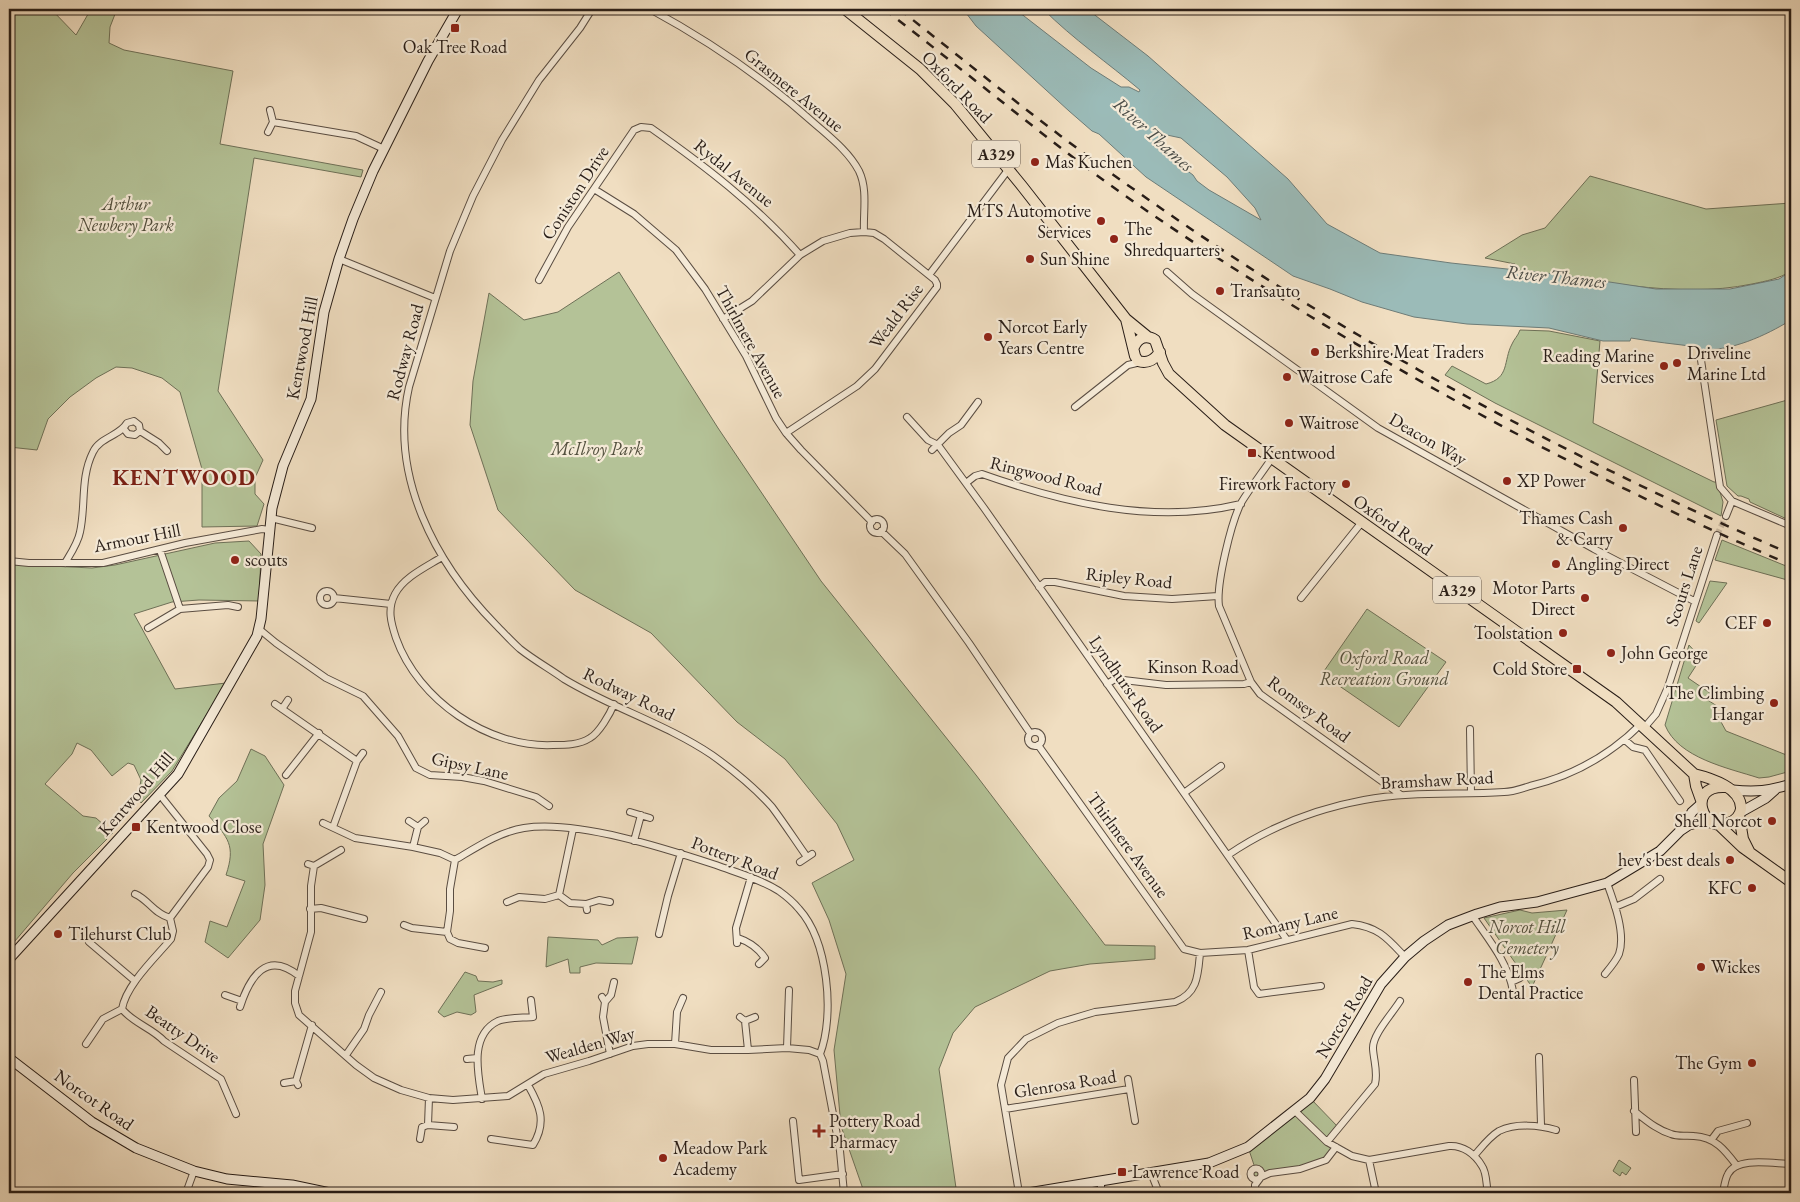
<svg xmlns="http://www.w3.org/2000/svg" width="1800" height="1202" viewBox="0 0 1800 1202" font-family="'EB Garamond',serif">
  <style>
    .green { fill: #b4c297; stroke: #6e7057 }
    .water { fill: #9bbbb8; stroke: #6d7c78; fill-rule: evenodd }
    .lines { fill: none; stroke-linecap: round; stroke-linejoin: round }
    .street-tunnel { stroke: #c8b79f; stroke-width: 6; stroke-dasharray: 6 3; stroke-linecap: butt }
    .street-casing { stroke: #5a4d42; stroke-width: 8 }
    .secondary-casing { stroke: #281d17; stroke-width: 11 }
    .primary-casing { stroke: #281d17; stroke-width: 12 }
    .street { stroke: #f5ead7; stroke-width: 6 }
    .secondary { stroke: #f5ead7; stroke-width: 9 }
    .primary { stroke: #f0dec1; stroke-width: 10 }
    .rail { stroke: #281d17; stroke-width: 2.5; stroke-dasharray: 9 9; stroke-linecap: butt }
    .poi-dot { fill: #8f2418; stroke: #f5ead7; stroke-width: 2 }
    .labels { text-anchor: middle; stroke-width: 4.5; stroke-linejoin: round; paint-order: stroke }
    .shield { fill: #f5ead7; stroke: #665a51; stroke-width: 1 }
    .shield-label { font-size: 16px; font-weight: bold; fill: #281d17 }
    .poi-label { font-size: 18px; fill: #281d17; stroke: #f5ead7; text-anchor: start }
    .street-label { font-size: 18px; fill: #281d17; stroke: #f5ead7 }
    .park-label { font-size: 18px; font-style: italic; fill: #524f3d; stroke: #f5ead7 }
    .water-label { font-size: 19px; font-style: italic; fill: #4a4c47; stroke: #f5ead7 }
    .district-label { font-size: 22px; font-weight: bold; letter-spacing: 1px; fill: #7a1f14; stroke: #f5ead7 }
  </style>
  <rect width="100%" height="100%" fill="#f0dec1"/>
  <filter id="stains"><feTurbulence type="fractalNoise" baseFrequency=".004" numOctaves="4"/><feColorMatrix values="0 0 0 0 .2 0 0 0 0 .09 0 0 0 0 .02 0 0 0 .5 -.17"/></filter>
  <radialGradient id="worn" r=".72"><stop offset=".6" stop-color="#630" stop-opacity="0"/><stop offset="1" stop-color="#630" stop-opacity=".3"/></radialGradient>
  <!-- green -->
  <path class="green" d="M 9,9 L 51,9 L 76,35 L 91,9 L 117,9 L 110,27 L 109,43 L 124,50 L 233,71 L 220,144 L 363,170 L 361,177 L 254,158 L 218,391 L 263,460 L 255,478 L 255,494 L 264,504 L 257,526 L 202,527 L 202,469 L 180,392 L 162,378 L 132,368 L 116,367 L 96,378 L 70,397 L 48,419 L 37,450 L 9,447 Z
    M 1590,176 L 1706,209 L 1791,203 L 1791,271 C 1779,279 1766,281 1752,284 C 1675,300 1592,278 1515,270 L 1515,264 L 1485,258 L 1522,235 L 1545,228 Z
    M 619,272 L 718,428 L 821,581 L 976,775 L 1105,945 L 1155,946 L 1155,959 L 1090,964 L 1050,971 L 975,1007 L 953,1033 L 939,1069 L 956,1188 L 915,1192 L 864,1192 L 841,1126 L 834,1050 L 846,974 L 829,920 L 812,883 L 854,860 L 837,824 L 785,759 L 737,722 L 651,633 L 575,590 L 498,510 L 470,425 L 473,381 L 489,293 L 524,320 L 558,312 Z
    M 1520,330 L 1549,331 L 1600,341 L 1593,423 L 1714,482 L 1717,482 L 1723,502 L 1721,516 L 1495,403 L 1445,375 L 1452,366 L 1486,384 C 1510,378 1503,361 1512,344 C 1514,339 1518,336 1520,330 Z
    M 1791,399 L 1791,521 L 1750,502 L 1749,499 L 1741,496 L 1738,496 L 1727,486 L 1716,420 Z
    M 1722,540 L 1791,568 L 1791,581 L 1715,560 Z
    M 249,541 L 261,554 L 259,601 L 199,600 L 172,602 L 134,614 L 175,689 L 226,683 L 172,771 L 141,803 L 138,797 L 141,780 L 134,765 L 128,763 L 112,776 L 91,750 L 77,743 L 72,754 L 45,784 L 83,816 L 96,818 L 113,833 L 73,873 L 9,948 L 9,564 L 92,568 L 115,565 L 215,543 Z
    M 1710,581 L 1727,583 L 1699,623 L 1696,621 Z
    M 1367,609 L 1446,662 L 1399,727 L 1322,674 Z
    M 1689,645 L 1701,658 L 1688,678 L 1710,693 L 1706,699 L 1717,706 L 1715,711 L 1726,731 L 1789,756 L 1791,752 L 1791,771 L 1769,777 L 1759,778 C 1728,768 1678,758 1665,725 Z
    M 251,749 L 265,756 L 284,785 L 263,844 L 265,885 L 260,920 L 228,958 L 205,942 L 210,921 L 227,927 L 245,881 L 226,875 C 236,845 228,838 209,816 L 219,798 L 237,781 Z
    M 1520,910 L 1532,913 L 1567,910 L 1532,987 L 1484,918 Z
    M 548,937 L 598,940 L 602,945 L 617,938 L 638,937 L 632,964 L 596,963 L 580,967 L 580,973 L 570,973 L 568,959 L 546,967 Z
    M 465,972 L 476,976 L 478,981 L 493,982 L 502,980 L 502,984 L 474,995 L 476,1012 L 471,1015 L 457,1012 L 444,1017 L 438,1012 Z
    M 1310,1098 L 1339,1128 L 1328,1141 L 1336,1147 L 1326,1160 L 1256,1180 L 1252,1178 L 1250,1174 L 1251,1170 L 1255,1168 L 1248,1147 Z
    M 1619,1160 L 1631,1168 L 1626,1175 L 1622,1172 L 1620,1176 L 1613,1171 Z"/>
  <!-- water -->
  <path class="water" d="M 963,9 L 1015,9 L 1091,68 L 1121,87 L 1129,87 L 1139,92 L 1140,90 C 1108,63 1073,39 1043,9 L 1087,9 L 1148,56 L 1288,179 L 1327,224 L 1380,253 L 1451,263 L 1563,275 L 1656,289 L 1730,289 L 1779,279 L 1791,271 L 1791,320 C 1765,336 1732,351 1700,350 L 1698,347 C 1675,344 1654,342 1631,338 L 1630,341 L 1603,341 L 1549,328 L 1467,324 L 1414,317 L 1362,302 L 1330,289 L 1293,276 L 1146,177 L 1099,134 L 1092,131 L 1069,111 L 976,26 ZM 1167,135 L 1181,138 L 1227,177 L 1255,208 L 1261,220 L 1209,190 L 1197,181 L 1193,175 L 1170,158 L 1165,151 L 1164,138 Z"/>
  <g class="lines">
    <!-- street-tunnel -->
    <path class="street-tunnel" d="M 1717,535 L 1726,516"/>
    <!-- street casing -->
    <g class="street-casing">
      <path id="street" d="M 592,9 L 580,28 L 539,80 L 502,140 L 473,196 L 450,251 L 409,387 C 389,476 435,563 496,625 C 504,633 512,642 520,649 C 534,660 550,669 564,679 C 612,708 666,724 712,755 C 733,770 755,788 772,807 C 784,823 795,840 807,857
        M 650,9 C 709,41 765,79 815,124 C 831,138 849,152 859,171 C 868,190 863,212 864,232
        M 273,122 L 356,136 L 384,149
        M 268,132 L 273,122 L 270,110
        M 594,189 L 634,214 L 676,250 L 705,289 L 746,356 L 776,418 L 786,433 L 801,450 L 872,522
        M 339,259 L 435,298
        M 1167,272 L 1192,294 L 1378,428 L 1594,549 L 1694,601
        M 929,275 L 1008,170
        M 539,280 L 568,227 L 634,130 L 641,127 L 651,128 C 705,166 756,205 800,255
        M 723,319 L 752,301 L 800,255 L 823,241 L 850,233 L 864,232 L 874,233 L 884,239 L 935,280 L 937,284 L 937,287 L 875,369 L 857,386 L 786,433
        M 1701,360 L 1720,487 L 1732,501 L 1791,526
        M 1075,407 L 1128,365 L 1141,362
        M 907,417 L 928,440 L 938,445 L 984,508 L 1287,940
        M 140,431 L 159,443 L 167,451
        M 932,450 L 949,433 L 961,425 L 978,402
        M 1272,458 C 1262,473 1250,488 1241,503 C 1231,523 1216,584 1219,606 L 1251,682 L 1260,694 L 1401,795
        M 966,483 L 975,476 L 982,474 C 1064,503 1154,525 1241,504
        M 1726,516 L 1732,501
        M 271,518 L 312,528
        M870 526a7 7 0 1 1 14 0a7 7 0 1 1-14 0Z
        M 881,531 L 905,554 L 969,643 L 1030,733
        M 160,550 L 180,609
        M 442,557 C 426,567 404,577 395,594 C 387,609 391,623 396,638 C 418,700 488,748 553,745 C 566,745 579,745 590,738 C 599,733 610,714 614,704
        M 9,561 L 29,563 L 103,563 L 185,543 L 262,529 L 269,530
        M 65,563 C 71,553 78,543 80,532 C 86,505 80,478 93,452 C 100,437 120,436 127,423 L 134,421 L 139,425 L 140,431 L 135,435 L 128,434 L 124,429
        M 1039,587 L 1045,582 L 1055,582 L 1124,596 L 1172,599 L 1218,596
        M320 598a7 7 0 1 1 14 0a7 7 0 1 1-14 0Z
        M 334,598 L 391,604
        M 1301,598 L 1362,522
        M 148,628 L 180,609 L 228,605 L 238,607
        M 259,629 L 276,643 L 326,678 L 363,696 L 398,736 L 416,768 L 430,775 L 462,777 L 484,781 L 536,797 L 549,806
        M 1107,684 L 1115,679 L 1166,685 L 1244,684 L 1251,682
        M 275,704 L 357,761
        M 282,709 L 288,700
        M 1644,728 L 1656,714 L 1668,687 L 1717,535
        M 1470,729 L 1471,793
        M1028 739a7 7 0 1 1 14 0a7 7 0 1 1-14 0Z
        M 1625,740 L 1633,747 L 1645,750 L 1680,801
        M 1038,745 L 1184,949 L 1200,953 L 1248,950 L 1352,924 C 1379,927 1388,939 1405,957
        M 286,775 L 319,733
        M 1184,793 L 1221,766
        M 630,812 L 650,818
        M 409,821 L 418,827
        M 323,823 L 355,838 L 413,847 L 440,853 L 455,860
        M 333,827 L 357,761 L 363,753
        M 573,829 L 559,895 L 570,903 L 586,904
        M 634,841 L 641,815
        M 413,847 L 418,827 L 425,821
        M 1228,855 C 1269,827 1315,809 1364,800 C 1410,791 1457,795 1504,792 C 1512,792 1521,789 1530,786 C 1572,776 1610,755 1641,724
        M 455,860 C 477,847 499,832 524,828 C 578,820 664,848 716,865 C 738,873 760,879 779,891 C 786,896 794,903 799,909 C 828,941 835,1015 820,1054 L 823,1061 L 840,1151 L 844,1193
        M 455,860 L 450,889 L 450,911 L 447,932 L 450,939 L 458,943 L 485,948
        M 800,862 L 812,854
        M 308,864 L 314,866 L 341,850
        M 314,866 L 311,886 L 311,932 L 295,991 L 295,1003 L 299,1015 L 356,1065 L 374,1078 L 401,1090 L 429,1098 L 453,1100 L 508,1096 L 544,1074 L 589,1061 L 633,1046 L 648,1044 L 675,1044 L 711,1050 L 748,1050 L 787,1048 L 809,1050 L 820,1054
        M 135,894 C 149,900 153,913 170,918
        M 507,902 L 519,897 L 545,899 L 559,895
        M 1615,907 L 1634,899 L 1660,879
        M 310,909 L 321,908 L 364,919
        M 587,910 L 586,904 L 599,900 L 610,902
        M 1472,915 C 1488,939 1508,962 1513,991
        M 404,925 L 412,928 L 447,932
        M 659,934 L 668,896 L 681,853
        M 738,938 C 750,942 758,948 765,958 L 759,964
        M 89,942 L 135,981
        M 737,943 L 736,928 L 751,877
        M 1248,950 L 1254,987 L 1259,994 L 1321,986
        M 1605,974 C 1610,968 1616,961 1619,954 C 1626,934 1614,902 1607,883
        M 1511,982 L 1520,978
        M 225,995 L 242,1001
        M 602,997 L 605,1002 L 611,995 L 614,982
        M 605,1002 L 603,1017 L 610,1054
        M 240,1007 C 250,976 267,950 299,976
        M 122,1009 C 133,1023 152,1028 164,1041 L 221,1079 L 236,1114
        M 740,1017 L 745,1021 L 755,1017
        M 745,1021 L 748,1050
        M 86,1044 L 103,1019 L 122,1009 C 126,985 155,958 171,939 L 173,931 L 170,918 L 208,867 L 210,860 L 207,854 L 160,795
        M 675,1044 L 677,1012 L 683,998
        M 787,1048 L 789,990
        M 346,1055 L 364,1029 L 369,1015 L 381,992
        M 1539,1057 L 1541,1125
        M 467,1059 L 477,1058
        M 1128,1079 L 1135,1121
        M 1634,1080 L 1636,1132
        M 296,1081 L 312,1025
        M 284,1083 L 296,1081 L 298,1085
        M 482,1099 C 478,1074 469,1035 498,1021 C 507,1017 523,1018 533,1017 L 531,1000
        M 1005,1109 L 1129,1089
        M 1295,1111 L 1327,1142 L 1352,1156 L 1369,1160 L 1449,1146 C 1463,1145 1475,1154 1482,1166 C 1487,1173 1486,1185 1488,1193
        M 1634,1111 C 1646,1120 1657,1130 1671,1134 C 1678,1137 1686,1135 1694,1136 C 1715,1137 1725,1150 1737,1166
        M 793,1121 L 799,1180 L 843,1174
        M 428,1125 L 429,1098
        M 420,1139 L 422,1127 L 428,1125 L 454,1127
        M 491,1139 L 533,1145 C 547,1122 540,1106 528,1085
        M 1712,1139 L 1718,1131 L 1747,1123
        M 1327,1142 L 1375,1084 C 1378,1072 1374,1062 1373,1049 C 1372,1035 1392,1014 1400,1001
        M 1474,1156 C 1481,1148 1489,1137 1499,1131 C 1516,1123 1539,1125 1556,1130
        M 1369,1160 L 1376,1193
        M1250.5 1174a5.5 5.5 0 1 1 11 0a5.5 5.5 0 1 1-11 0Z
        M 1151,1173 L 1159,1193
        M 186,1193 L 194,1171
        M 271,1193 L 272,1183
        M 1019,1193 L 1001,1085 L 1008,1058 L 1026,1039 L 1058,1023 L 1095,1012 L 1175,1002 C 1198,993 1198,975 1200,953
        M 1101,1193 L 1101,1181
        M 1255,1193 L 1255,1185 L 1261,1177 L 1270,1173 L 1300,1169 L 1326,1160 L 1336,1147
        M 1723,1193 C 1724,1187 1725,1179 1728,1174 C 1737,1156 1775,1164 1791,1164"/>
    </g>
    <!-- secondary casing -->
    <g class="secondary-casing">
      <path id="secondary" d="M 1733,790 C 1755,792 1770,791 1791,784
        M 1741,812 L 1766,798 L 1775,790
        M 1682,829 L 1692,812 L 1701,804
        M 9,959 L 178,774 L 257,636 L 261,619 L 272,508 L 283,466 L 311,399 L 324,312 L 339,259 L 353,219 L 373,171 L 428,61 L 458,9
        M 9,1058 L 92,1122 L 136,1148 L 194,1171 L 227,1179 L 292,1185 L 330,1193
        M 1028,1193 L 1209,1163 L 1248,1147 L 1310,1098 L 1325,1079 L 1381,984 L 1405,957 L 1424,941 L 1448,925 L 1477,914 L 1500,907 L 1537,902 L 1607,883 L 1660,851 L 1680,831 L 1689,825 L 1700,822 L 1712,823"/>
    </g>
    <!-- primary casing -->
    <g class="primary-casing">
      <path id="primary" d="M 845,9 L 920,69 L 955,104 L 1022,186 L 1126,319 L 1148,337
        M 1126,319 L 1135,356 L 1138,361 C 1148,364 1154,360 1160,352
        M 1134,347 C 1138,338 1146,334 1155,340 L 1163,363 L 1169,374 L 1225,425 L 1616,702 L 1694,774 C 1711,778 1742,788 1741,809 C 1740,816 1736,820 1729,823 C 1703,835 1685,785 1725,787
        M 1694,774 L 1696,786 L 1701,800
        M 1739,815 L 1743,839 L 1749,851
        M 1719,825 L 1742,847 L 1791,882"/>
    </g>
    <!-- street -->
    <use href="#street" class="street"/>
    <!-- secondary -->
    <use href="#secondary" class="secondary"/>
    <!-- primary -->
    <use href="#primary" class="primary"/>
    <!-- rail -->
    <path class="rail" d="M 884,9 C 953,62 1021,118 1091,171 C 1145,211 1203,249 1260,285 C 1429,392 1607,486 1791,565
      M 899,9 C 979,72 1058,137 1142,195 C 1344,338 1564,456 1791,554"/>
  </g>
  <!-- markers -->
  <g class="poi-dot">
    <rect x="450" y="23" width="10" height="10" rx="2.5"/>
    <circle cx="1035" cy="162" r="5"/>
    <circle cx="1101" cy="221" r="5"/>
    <circle cx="1114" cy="239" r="5"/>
    <circle cx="1030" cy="259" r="5"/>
    <circle cx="1220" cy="291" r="5"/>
    <circle cx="988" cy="337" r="5"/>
    <circle cx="1315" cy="352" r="5"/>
    <circle cx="1677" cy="363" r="5"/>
    <circle cx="1664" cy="366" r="5"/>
    <circle cx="1287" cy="377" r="5"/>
    <circle cx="1289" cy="423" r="5"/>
    <rect x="1247" y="448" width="10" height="10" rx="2.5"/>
    <circle cx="1507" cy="481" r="5"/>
    <circle cx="1346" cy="484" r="5"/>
    <circle cx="1623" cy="528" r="5"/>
    <circle cx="235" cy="560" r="5"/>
    <circle cx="1556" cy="564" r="5"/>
    <circle cx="1585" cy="598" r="5"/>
    <circle cx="1767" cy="623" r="5"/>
    <circle cx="1563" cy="633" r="5"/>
    <circle cx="1611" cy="653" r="5"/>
    <rect x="1572" y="664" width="10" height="10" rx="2.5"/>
    <circle cx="1774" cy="703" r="5"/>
    <circle cx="1772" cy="821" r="5"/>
    <rect x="131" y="822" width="10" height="10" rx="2.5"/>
    <circle cx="1730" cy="860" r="5"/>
    <circle cx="1752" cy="888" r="5"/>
    <circle cx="58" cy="934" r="5"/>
    <circle cx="1701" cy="967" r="5"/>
    <circle cx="1468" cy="982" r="5"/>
    <circle cx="1752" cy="1063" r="5"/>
    <path d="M816.5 1123.5h5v5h5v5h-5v5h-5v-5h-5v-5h5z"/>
    <circle cx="663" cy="1158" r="5"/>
    <rect x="1117" y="1167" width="10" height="10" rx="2.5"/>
  </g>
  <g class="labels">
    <!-- shield labels -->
    <g class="shield">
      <rect x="972" y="140.5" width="48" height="27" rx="4"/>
      <rect x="1433" y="576.5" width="48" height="27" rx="4"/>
    </g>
    <g class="shield-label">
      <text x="996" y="160">A329</text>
      <text x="1457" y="596">A329</text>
    </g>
    <!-- poi labels -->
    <g class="poi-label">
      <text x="455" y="53" text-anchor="middle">Oak Tree Road</text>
      <text x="1045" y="168">Mas Kuchen</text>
      <text x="1091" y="217" text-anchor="end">MTS Automotive<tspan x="1091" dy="21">Services</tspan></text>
      <text x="1124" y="235">The<tspan x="1124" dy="21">Shredquarters</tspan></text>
      <text x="1040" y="265">Sun Shine</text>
      <text x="1230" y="297">Transauto</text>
      <text x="998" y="333">Norcot Early<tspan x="998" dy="21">Years Centre</tspan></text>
      <text x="1325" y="358">Berkshire Meat Traders</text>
      <text x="1687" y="359">Driveline<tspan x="1687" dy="21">Marine Ltd</tspan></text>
      <text x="1654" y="362" text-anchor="end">Reading Marine<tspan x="1654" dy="21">Services</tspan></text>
      <text x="1297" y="383">Waitrose Cafe</text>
      <text x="1299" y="429">Waitrose</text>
      <text x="1262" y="459">Kentwood</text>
      <text x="1517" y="487">XP Power</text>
      <text x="1336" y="490" text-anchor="end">Firework Factory</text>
      <text x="1613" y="524" text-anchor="end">Thames Cash<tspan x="1613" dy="21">&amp; Carry</tspan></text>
      <text x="245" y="566">scouts</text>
      <text x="1566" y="570">Angling Direct</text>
      <text x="1575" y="594" text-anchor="end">Motor Parts<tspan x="1575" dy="21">Direct</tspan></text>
      <text x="1757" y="629" text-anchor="end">CEF</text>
      <text x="1553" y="639" text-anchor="end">Toolstation</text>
      <text x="1621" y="659">John George</text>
      <text x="1567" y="675" text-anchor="end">Cold Store</text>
      <text x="1764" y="699" text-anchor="end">The Climbing<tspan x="1764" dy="21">Hangar</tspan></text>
      <text x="1762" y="827" text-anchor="end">Shell Norcot</text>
      <text x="146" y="833">Kentwood Close</text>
      <text x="1720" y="866" text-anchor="end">hev's best deals</text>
      <text x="1742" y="894" text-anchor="end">KFC</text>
      <text x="68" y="940">Tilehurst Club</text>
      <text x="1711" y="973">Wickes</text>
      <text x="1478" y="978">The Elms<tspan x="1478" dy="21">Dental Practice</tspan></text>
      <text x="1742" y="1069" text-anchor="end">The Gym</text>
      <text x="829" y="1127">Pottery Road<tspan x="829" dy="21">Pharmacy</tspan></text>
      <text x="673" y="1154">Meadow Park<tspan x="673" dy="21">Academy</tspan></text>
      <text x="1132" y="1178">Lawrence Road</text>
    </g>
    <!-- street labels -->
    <g class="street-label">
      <text transform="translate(957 87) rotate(46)" y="6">Oxford Road</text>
      <text transform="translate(794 90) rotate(39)" y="6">Grasmere Avenue</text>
      <text transform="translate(734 173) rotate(39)" y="6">Rydal Avenue</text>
      <text transform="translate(575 193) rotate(-57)" y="6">Coniston Drive</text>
      <text transform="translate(896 316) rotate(-53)" y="6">Weald Rise</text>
      <text transform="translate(751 342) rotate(61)" y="6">Thirlmere Avenue</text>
      <text transform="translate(302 348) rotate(-79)" y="6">Kentwood Hill</text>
      <text transform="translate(405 352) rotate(-75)" y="6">Rodway Road</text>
      <text transform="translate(1428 439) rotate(30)" y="6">Deacon Way</text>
      <text transform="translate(1046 476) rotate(14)" y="6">Ringwood Road</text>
      <text transform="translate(1393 525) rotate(35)" y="6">Oxford Road</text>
      <text transform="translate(137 538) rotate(-11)" y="6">Armour Hill</text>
      <text transform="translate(1129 578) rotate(6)" y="6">Ripley Road</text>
      <text transform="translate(1684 586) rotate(-72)" y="6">Scours Lane</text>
      <text x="1193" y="673">Kinson Road</text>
      <text transform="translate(1126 684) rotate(55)" y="6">Lyndhurst Road</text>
      <text transform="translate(629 694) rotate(26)" y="6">Rodway Road</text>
      <text transform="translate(1309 709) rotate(37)" y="6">Romsey Road</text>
      <text transform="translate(470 766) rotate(12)" y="6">Gipsy Lane</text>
      <text transform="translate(1437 780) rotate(-3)" y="6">Bramshaw Road</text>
      <text transform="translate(136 794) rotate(-49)" y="6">Kentwood Hill</text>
      <text transform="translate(1128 845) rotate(54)" y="6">Thirlmere Avenue</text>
      <text transform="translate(735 858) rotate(21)" y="6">Pottery Road</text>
      <text transform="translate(1290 923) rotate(-13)" y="6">Romany Lane</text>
      <text transform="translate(1344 1017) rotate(-59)" y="6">Norcot Road</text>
      <text transform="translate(183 1034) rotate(35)" y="6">Beatty Drive</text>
      <text transform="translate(590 1045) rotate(-16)" y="6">Wealden Way</text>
      <text transform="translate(1065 1084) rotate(-9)" y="6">Glenrosa Road</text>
      <text transform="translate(94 1100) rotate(35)" y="6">Norcot Road</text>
    </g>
    <!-- park labels -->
    <g class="park-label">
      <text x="126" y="210">Arthur<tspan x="126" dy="21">Newbery Park</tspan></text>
      <text x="597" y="455">McIlroy Park</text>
      <text x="1384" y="664">Oxford Road<tspan x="1384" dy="21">Recreation Ground</tspan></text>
      <text x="1527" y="933">Norcot Hill<tspan x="1527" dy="21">Cemetery</tspan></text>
    </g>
    <!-- water labels -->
    <g class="water-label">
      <text transform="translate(1154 134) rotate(42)" y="7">River Thames</text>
      <text transform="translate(1556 276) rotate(6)" y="7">River Thames</text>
    </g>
    <!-- district labels -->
    <g class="district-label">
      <text x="184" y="485">KENTWOOD</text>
    </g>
  </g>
  <!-- margin -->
  <rect width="1800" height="1202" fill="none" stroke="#f0dec1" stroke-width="30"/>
  <rect x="10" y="10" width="1780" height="1182" fill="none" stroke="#281d17" stroke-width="2.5"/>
  <rect x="15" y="15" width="1770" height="1172" fill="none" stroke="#281d17"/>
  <rect width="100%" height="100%" filter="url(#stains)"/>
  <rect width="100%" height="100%" fill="url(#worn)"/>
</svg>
